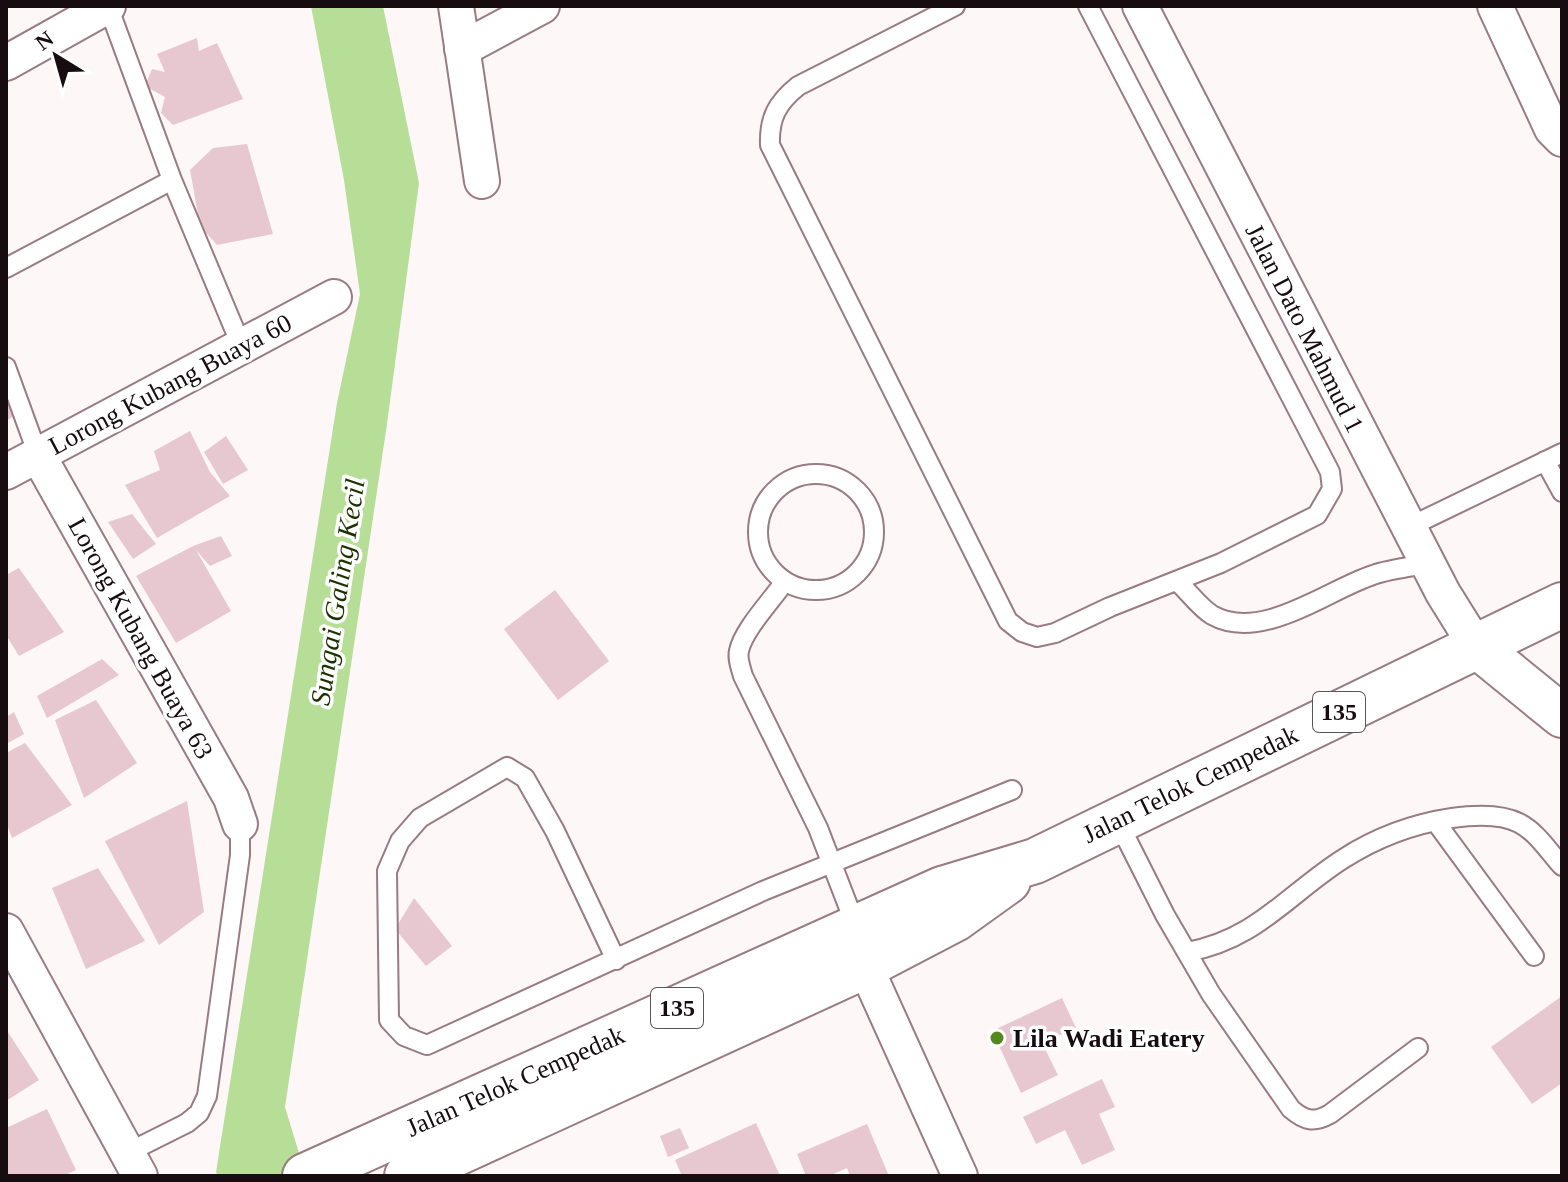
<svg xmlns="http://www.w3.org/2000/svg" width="1568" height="1182" viewBox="0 0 1568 1182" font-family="'Times New Roman',serif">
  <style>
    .water { fill: #b6de97 }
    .building { fill: #e7c7d0 }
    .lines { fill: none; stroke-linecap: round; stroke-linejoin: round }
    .service-casing { stroke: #987b83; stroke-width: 22 }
    .minor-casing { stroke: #987b83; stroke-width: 38 }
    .tertiary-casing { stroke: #987b83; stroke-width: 46 }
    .primary-casing { stroke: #987b83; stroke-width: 48 }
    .service { stroke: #fff; stroke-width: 18 }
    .minor { stroke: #fff; stroke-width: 34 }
    .tertiary { stroke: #fff; stroke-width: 42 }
    .primary { stroke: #fff; stroke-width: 44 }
    .poi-dot { fill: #54871d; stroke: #fff; stroke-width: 3 }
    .labels { text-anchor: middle; stroke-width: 7; stroke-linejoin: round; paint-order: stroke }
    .shield { fill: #fff; stroke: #5d5658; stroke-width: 2 }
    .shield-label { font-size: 24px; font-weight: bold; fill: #170d10 }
    .street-label { font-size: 26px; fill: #170d10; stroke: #fff }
    .poi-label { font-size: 26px; font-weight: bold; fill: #170d10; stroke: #fff; text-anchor: start }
    .water-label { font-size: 28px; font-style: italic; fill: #1a3100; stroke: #fff }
  </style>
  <rect width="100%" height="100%" fill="#fdf7f8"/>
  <!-- water -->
  <path class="water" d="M 311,6 L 383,6 L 419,183 L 387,424 L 285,1107 L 306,1176 L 218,1176 L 216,1172 L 337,403 L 360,294 L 344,180 Z"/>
  <!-- building -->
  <path class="building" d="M 197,38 L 199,51 L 217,43 L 243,99 L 173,125 L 161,113 L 165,97 L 145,86 L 152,69 L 165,72 L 157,54 Z
    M 247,144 L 273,234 L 217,245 L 200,226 L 190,170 L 213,148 Z
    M 6,390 L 18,413 L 6,421 Z
    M 190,431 L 210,472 L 230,496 L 157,538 L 125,485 L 160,470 L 154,451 Z
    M 226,436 L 248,470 L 223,484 L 204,452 Z
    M 132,514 L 156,544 L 133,559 L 108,522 Z
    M 221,536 L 232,556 L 210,566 L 196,550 L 231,611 L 176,643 L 136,576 L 193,546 Z
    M 19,568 L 64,632 L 19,656 L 6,635 L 6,575 Z
    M 555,590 L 609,661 L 558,700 L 504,629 Z
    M 102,659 L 119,675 L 47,718 L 37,696 Z
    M 96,700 L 137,763 L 84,798 L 55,720 Z
    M 14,712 L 24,734 L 6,744 L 6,717 Z
    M 25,743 L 72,805 L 12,838 L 6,822 L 6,753 Z
    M 187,801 L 204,912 L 159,945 L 105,841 Z
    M 98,868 L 145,941 L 86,969 L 52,888 Z
    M 414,898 L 452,946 L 426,966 L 395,929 Z
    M 1562,996 L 1562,1083 L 1532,1104 L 1491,1047 Z
    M 1062,998 L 1076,1028 L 1042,1043 L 1058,1075 L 1021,1093 L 992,1031 Z
    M 6,1029 L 39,1080 L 6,1101 Z
    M 1102,1079 L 1115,1107 L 1099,1114 L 1115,1150 L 1082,1165 L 1065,1130 L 1036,1144 L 1023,1117 Z
    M 47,1109 L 76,1170 L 63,1176 L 6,1176 L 6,1128 Z
    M 756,1123 L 780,1176 L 682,1176 L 675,1160 Z
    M 867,1124 L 889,1176 L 850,1176 L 847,1168 L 829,1176 L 806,1176 L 797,1154 Z
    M 680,1128 L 689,1148 L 668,1157 L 660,1136 Z"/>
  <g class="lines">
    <!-- service casing -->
    <g class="service-casing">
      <path id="service" d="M 108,6 L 172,180 L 241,345
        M 955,6 L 798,86 C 777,103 769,118 770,145 L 1008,621 L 1022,632 L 1037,637 L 1055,633 L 1110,607 L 1221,563 L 1317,515 L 1332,489 L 1330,472 L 1088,6
        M 6,268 L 172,180
        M 6,367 L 38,455
        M 1545,461 L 1562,492
        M758 532a58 58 0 1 1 116 0a58 58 0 1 1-116 0Z
        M 1409,527 L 1562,453
        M 785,581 C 773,599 743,630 739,651 C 737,659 741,668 743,676 L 818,828 L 857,929
        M 1177,581 C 1188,591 1199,607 1212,615 C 1261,643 1327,590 1373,575 C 1390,569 1410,567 1428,564
        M 1117,820 L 1165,915 L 1211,994 L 1291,1109 C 1305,1121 1314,1123 1330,1114 L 1418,1048
        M 1435,821 L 1534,956
        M 1187,952 C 1256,940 1288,894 1343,859 C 1377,837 1412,824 1452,818 C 1473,815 1500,813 1519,823 C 1537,832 1549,852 1562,866
        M 616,960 L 555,831 L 525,778 L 507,767 L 420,818 L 400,841 L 387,871 L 389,1020 L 404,1036 L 427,1045 L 763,891 L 1012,790
        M 127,1153 L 187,1123 L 199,1113 L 207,1096 L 240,855 L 240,824"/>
    </g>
    <!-- minor casing -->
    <g class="minor-casing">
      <path id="minor" d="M 456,6 L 482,181
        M 1140,6 L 1443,593 L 1476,646
        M 1495,6 L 1552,129 L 1562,139
        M 462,49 L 542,6
        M 6,63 L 108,6
        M 38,455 L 231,798 L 240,824
        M 6,472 L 334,297
        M 6,931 L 140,1176
        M 865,966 L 960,1176"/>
    </g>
    <!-- tertiary casing -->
    <g class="tertiary-casing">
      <path id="tertiary" d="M 1476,646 L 1562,716"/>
    </g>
    <!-- primary casing -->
    <g class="primary-casing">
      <path id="primary" d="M 305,1176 L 942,889 L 1035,861 L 1562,605
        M 407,1176 L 865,966 L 955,919 L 1008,881"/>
    </g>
    <!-- service -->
    <use href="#service" class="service"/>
    <!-- minor -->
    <use href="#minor" class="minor"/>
    <!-- tertiary -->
    <use href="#tertiary" class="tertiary"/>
    <!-- primary -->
    <use href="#primary" class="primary"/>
  </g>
  <!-- markers -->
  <circle class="poi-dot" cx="997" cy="1038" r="8"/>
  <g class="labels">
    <!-- shield labels -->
    <g class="shield">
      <rect x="1313" y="692" width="52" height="40" rx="6"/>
      <rect x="651" y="988" width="52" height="40" rx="6"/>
    </g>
    <g class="shield-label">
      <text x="1339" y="720">135</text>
      <text x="677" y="1016">135</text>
    </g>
    <!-- street labels -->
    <g class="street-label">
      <text transform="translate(1305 328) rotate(63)" y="9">Jalan Dato Mahmud 1</text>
      <text transform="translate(170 384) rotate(-28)" y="9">Lorong Kubang Buaya 60</text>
      <text transform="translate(141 638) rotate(61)" y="9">Lorong Kubang Buaya 63</text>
      <text transform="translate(1190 784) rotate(-26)" y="9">Jalan Telok Cempedak</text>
      <text transform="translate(515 1081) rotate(-24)" y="9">Jalan Telok Cempedak</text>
    </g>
    <!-- poi labels -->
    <g class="poi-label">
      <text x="1013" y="1047">Lila Wadi Eatery</text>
    </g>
    <!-- water labels -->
    <g class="water-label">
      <text transform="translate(337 592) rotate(-81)" y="10">Sungai Galing Kecil</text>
    </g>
  </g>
  <!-- border -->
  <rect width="1568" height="1182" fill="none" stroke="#170d10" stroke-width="16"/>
  <!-- north arrow -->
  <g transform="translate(56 56) rotate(323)" stroke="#ffffff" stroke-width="6" paint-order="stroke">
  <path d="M0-6L14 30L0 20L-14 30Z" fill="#170d10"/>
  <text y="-12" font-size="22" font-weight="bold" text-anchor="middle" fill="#170d10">N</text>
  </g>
</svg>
